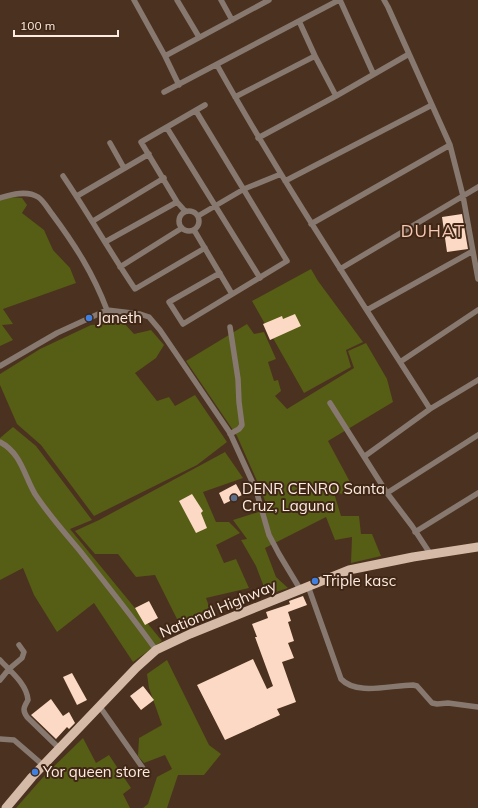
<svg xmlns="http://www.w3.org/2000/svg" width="478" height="808" viewBox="0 0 478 808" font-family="Mulish,sans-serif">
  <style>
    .green { fill: #565d15 }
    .building { fill: #fbd9c4 }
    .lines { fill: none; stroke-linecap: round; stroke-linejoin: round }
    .street { stroke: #877970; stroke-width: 5.5 }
    .primary { stroke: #d5baa7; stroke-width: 9 }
    .shop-dot { fill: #3f7fe0; stroke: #402716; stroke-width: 1.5 }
    .service-dot { fill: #5c6f8a; stroke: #402716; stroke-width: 1.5 }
    .labels { text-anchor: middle; stroke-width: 4; stroke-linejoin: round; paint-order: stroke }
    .poi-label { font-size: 15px; fill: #fdece1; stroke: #402716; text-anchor: start }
    .street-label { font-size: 15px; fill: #fdece1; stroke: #402716 }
    .quarter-label { font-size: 17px; letter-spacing: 1px; fill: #f6c7b3; stroke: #402716 }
  </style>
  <rect width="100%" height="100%" fill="#4b311f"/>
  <!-- green -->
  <path class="green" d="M 0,196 L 22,198 L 27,205 L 22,213 L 44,230 L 53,250 L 70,268 L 76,283 L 3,309 L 13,324 L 2,325 L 13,340 L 0,346 Z
    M 311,269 L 318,281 L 363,342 L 346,350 L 351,367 L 304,393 L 252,301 Z
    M 124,323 L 134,334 L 151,330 L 164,345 L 156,358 L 135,373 L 157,401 L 169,397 L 175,406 L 195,395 L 227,442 L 197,465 L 94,516 L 41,445 L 17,424 L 0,385 L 0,374 L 40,349 L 91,325 Z
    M 247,324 L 254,334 L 264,332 L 276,359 L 268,362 L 274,381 L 278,380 L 281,391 L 275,396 L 287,409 L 354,368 L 348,351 L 366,343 L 387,379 L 393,402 L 328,441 L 357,495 L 334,493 L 341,516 L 359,516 L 361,534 L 372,534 L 381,556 L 351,563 L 352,537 L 335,540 L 326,517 L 265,548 L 276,577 L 288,588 L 267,595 L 256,566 L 241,540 L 247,539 L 233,520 L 268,509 L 261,490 L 237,436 L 186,361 Z
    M 13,427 L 36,446 L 92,520 L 70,529 L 162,641 L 133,662 L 94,603 L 57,632 L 34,595 L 23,568 L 0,580 L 0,438 Z
    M 225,452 L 243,478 L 203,492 L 216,522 L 229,522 L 240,533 L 216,545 L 224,563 L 236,559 L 249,588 L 206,598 L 213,617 L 189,627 L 187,619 L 177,619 L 155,575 L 136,577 L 118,554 L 95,554 L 75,531 L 99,520 Z
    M 167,660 L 209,745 L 221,754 L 204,775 L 178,775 L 167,808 L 143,808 L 148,804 L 157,777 L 172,769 L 165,755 L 144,763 L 138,756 L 139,738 L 162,725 L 149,688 L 147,674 Z
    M 83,738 L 96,763 L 109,755 L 131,788 L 123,794 L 130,808 L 16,808 L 45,775 Z"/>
  <!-- building -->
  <path class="building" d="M 462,214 L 468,249 L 447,252 L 442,217 Z
    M 295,314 L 301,326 L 270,340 L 263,324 L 282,316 L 283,319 Z
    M 236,484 L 242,495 L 224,504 L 219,493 Z
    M 192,494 L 203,511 L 201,513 L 207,528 L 196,533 L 179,501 Z
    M 303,596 L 307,605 L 288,612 L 291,621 L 288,622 L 294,641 L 288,643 L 294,658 L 282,662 L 296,702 L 277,709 L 280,715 L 225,740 L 197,685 L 253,659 L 267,689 L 273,686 L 255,637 L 257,637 L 252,624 L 268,618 L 266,612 L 290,604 L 289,601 Z
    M 149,601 L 158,618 L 145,625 L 135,608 Z
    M 72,673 L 87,700 L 77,705 L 63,677 Z
    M 143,686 L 154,700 L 141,710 L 130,696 Z
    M 51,699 L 63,716 L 69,712 L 75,723 L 69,729 L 67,727 L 56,739 L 31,715 Z"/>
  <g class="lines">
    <!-- street -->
    <path class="street" d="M 134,0 L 165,56 L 179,85
      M 177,0 L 199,37
      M 221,0 L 232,20
      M 340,0 L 373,73
      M 384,0 L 388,7 L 450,145 L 463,196 L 478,279
      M 299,21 L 315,56 L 336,96
      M 165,56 L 269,0
      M 217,65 C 283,183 358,296 430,409
      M 164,92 L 339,0
      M 235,97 L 315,56
      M 196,111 L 287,261 L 183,324 L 169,302 L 220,273
      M 167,128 L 260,278
      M 258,138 L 336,96 L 409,54
      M 110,143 L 124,168
      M 63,176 C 88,213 110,252 135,289 L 205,248
      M 285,181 L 432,105
      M 77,196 L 149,154
      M 0,198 C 12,194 27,190 38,197 C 44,201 48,209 52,214 C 75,245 93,273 107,310
      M179 221a10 10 0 1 1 20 0a10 10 0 1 1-20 0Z
      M 185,211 L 177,202 L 141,142 L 205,105
      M 198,216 L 244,189 L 281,174
      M 93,221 L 164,178
      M 311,224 L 450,145
      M 194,230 L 232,294
      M 105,242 L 177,202
      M 120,267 L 182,228
      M 340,269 L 478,187
      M 367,310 L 473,251
      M 230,327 L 238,379 L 239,402 L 242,425 L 239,429 L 230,434
      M 400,362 L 478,310
      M 0,366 L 57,333 L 107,310 L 140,314 L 149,317 L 160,330 L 230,433 L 256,490 L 269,535 L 279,554 L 300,589
      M 330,403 L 387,493 L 412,526 L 431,555
      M 0,442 C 21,453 24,475 35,494 C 48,514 65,533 80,551 C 106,584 132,616 156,650
      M 365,456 L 430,409 L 478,380
      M 387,493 L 478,435
      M 415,532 L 478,493
      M 308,586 L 341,679 C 357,696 391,685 413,685 L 417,686 L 432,703 L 437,704 L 448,703 L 478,707
      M 0,660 C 10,671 27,684 28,700 C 24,707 22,710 27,717 L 60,749
      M 0,680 L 9,669 L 22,658 L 24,652 L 19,645
      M 100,707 L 147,774
      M 0,739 L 14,740 L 43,765"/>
    <!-- primary -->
    <path class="primary" d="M 6,808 L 32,777 L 136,668 L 156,650 L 190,634 L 349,570 L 413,557 L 478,547"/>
  </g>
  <!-- markers -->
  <g class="shop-dot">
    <circle cx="89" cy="318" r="4"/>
    <circle cx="315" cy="581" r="4"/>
    <circle cx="35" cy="772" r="4"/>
  </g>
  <circle class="service-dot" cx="234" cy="498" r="4"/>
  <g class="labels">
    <!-- poi labels -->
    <g class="poi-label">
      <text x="97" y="323">Janeth</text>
      <text x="242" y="494">DENR CENRO Santa<tspan x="242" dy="17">Cruz, Laguna</tspan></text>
      <text x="323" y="586">Triple kasc</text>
      <text x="43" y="777">Yor queen store</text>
    </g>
    <!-- street labels -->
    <g class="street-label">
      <text transform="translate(218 609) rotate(-23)" y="5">National Highway</text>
    </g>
    <!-- quarter labels -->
    <g class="quarter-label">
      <text x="433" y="237">DUHAT</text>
    </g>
  </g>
  <!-- scale -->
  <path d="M14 30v6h104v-6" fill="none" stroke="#fdece1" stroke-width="2"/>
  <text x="20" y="30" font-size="12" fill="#fdece1" stroke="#402716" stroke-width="3" paint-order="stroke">100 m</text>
</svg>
